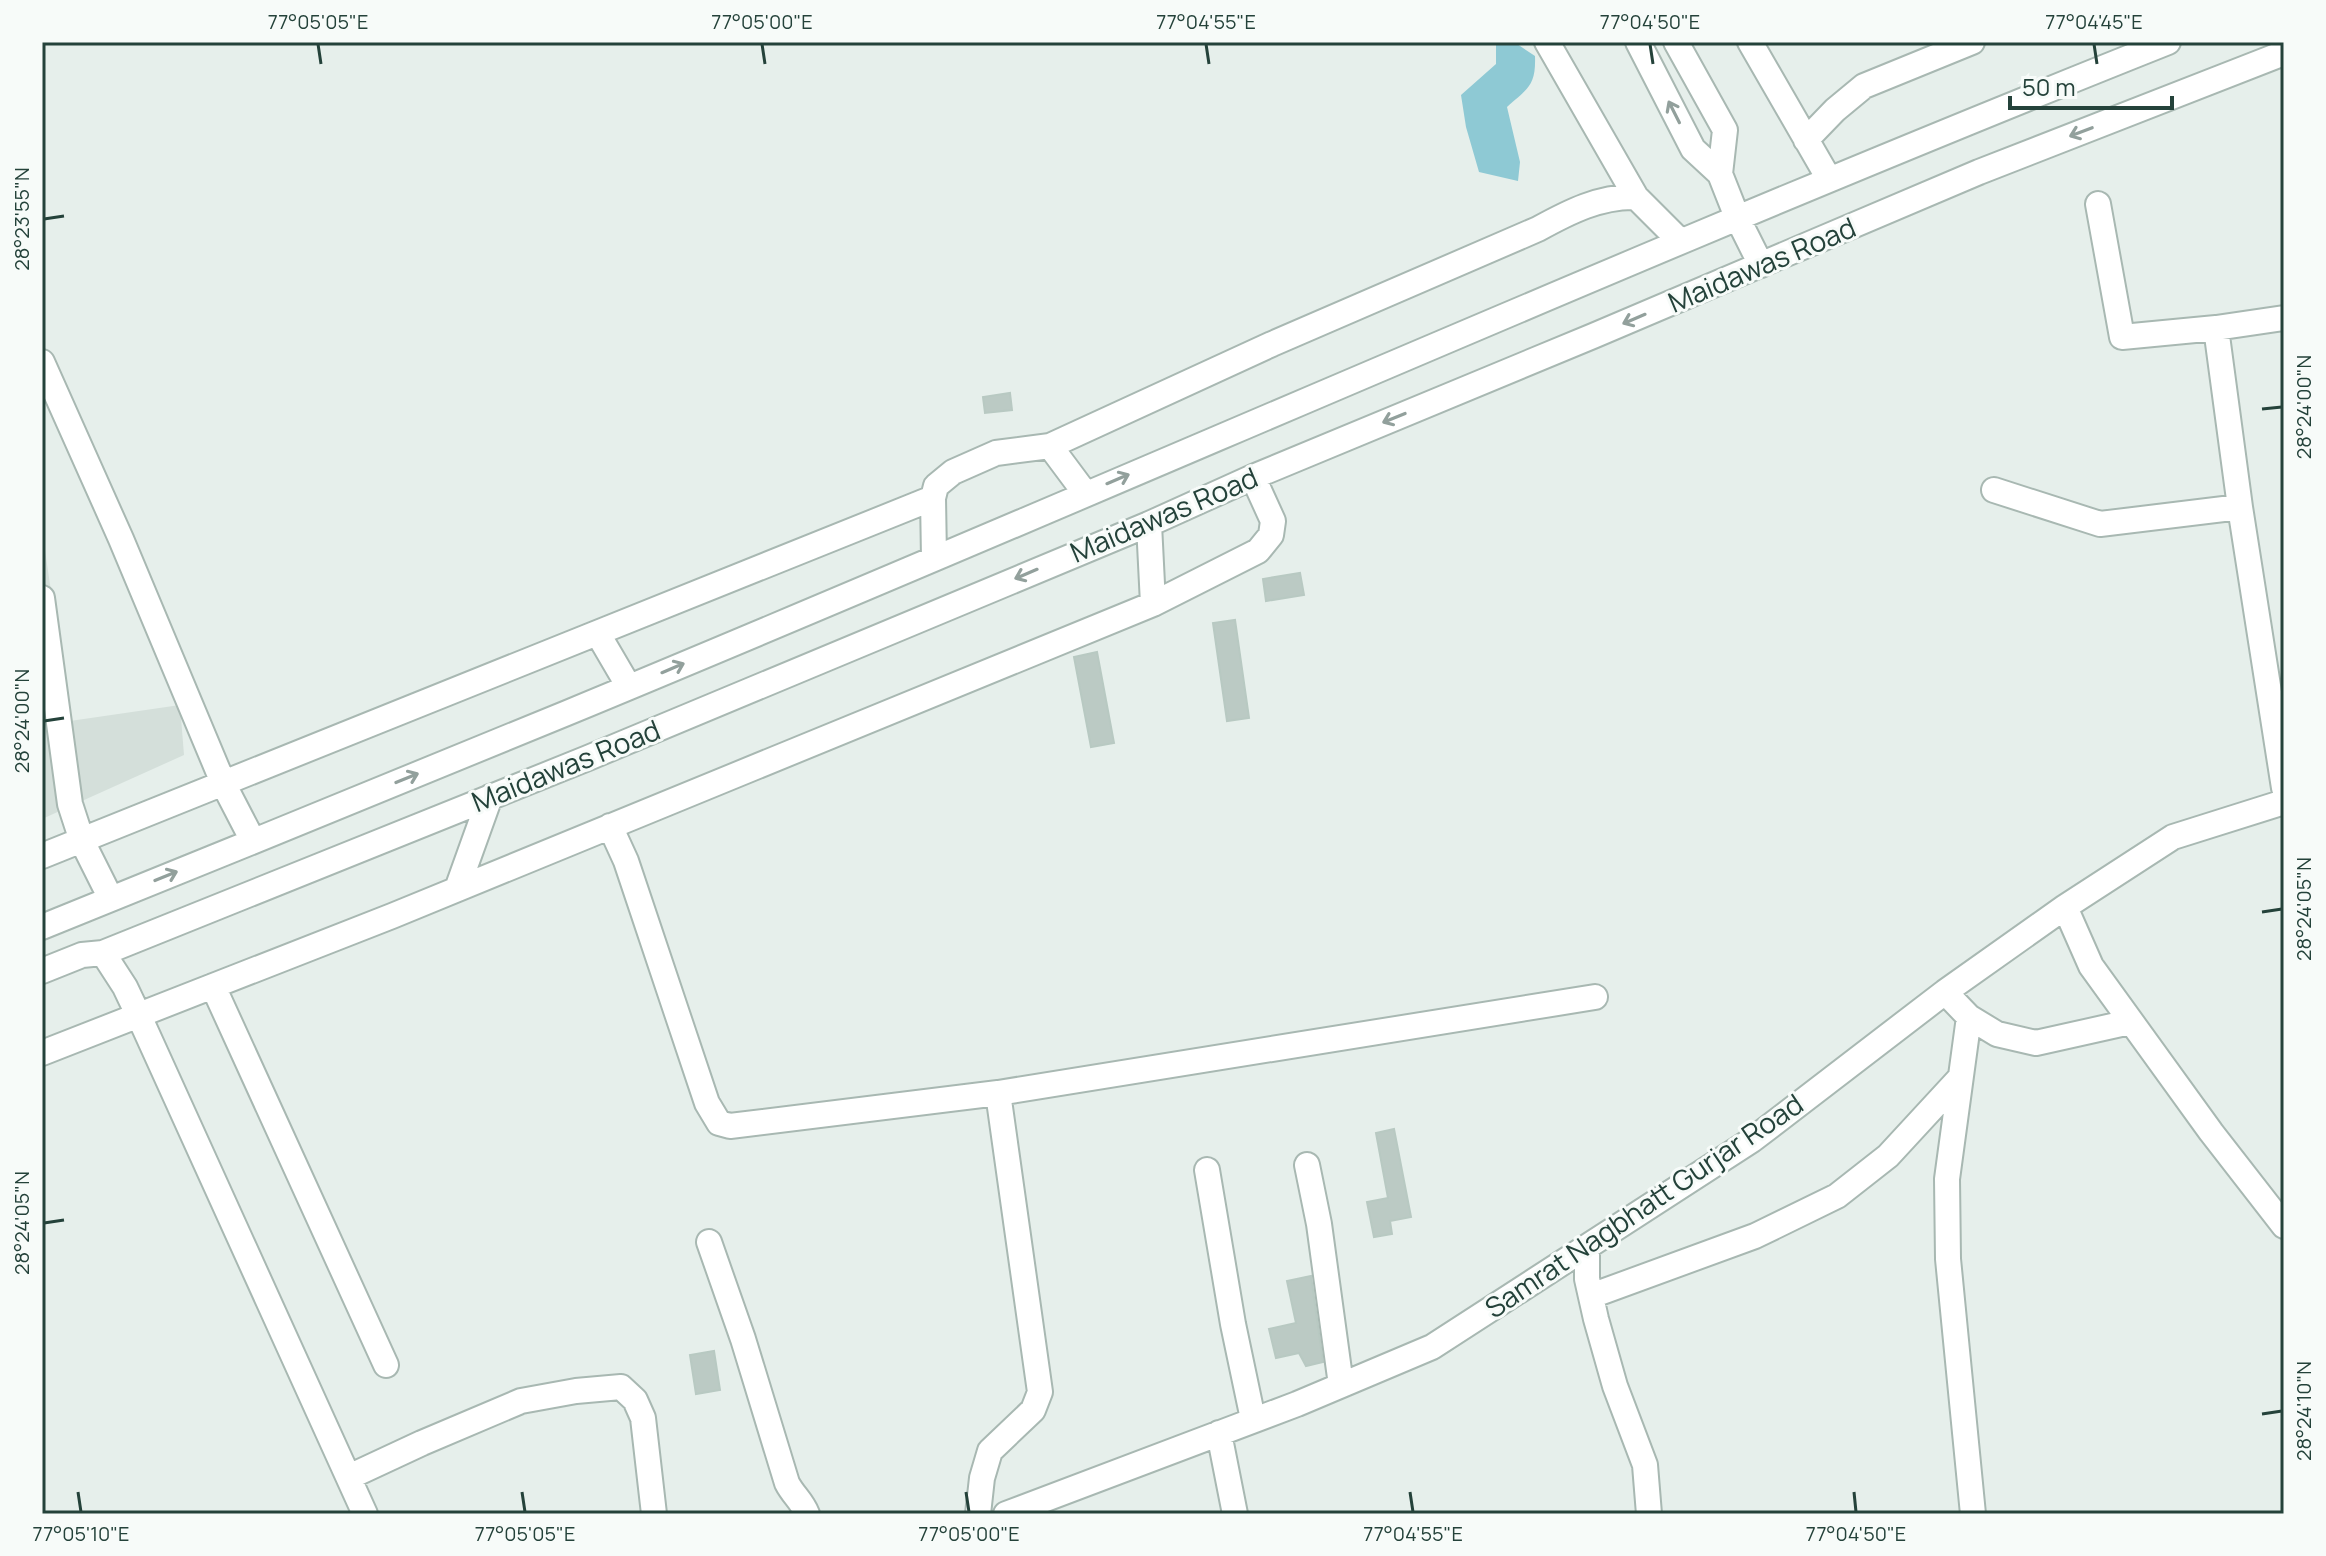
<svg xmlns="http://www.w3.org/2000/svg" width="2326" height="1556" viewBox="0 0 2326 1556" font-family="Manrope,sans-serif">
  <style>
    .built { fill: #d4dfda }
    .water { fill: #8ec9d4 }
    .building { fill: #bbcac4; stroke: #b8c9c2; stroke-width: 2 }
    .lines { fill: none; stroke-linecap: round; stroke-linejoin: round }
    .minor-casing { stroke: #a8b8b2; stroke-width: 28 }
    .minor { stroke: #fff; stroke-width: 24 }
    .oneway { stroke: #92a09c }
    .ticks { fill: none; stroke: #24423a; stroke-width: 3 }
    .labels { text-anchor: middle; stroke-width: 6; stroke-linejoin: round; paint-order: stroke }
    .street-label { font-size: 28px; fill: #24423a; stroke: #f7fbf9 }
    .neatline { fill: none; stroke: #24423a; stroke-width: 3 }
    .ticks-label { font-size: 20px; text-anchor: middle; fill: #24423a }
  </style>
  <rect width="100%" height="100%" fill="#e6efeb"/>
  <!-- built -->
  <path class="built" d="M 42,530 L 70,721 L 180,705 L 184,755 L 42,819 Z"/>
  <!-- water -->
  <path class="water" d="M 1496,42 L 1514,42 L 1535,56 C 1536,86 1528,88 1507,107 L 1520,162 L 1518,181 L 1479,172 L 1466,127 L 1461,95 L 1496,64 Z"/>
  <!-- building -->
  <path class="building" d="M 1010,393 L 1012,410 L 985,413 L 983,397 Z
    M 1300,573 L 1304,595 L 1266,601 L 1263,579 Z
    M 1235,620 L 1249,718 L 1227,721 L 1213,623 Z
    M 1097,652 L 1114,743 L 1091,747 L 1074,657 Z
    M 1394,1129 L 1411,1217 L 1390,1221 L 1392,1234 L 1374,1237 L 1367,1202 L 1388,1198 L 1376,1133 Z
    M 1311,1276 L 1323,1362 L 1306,1366 L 1299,1353 L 1276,1358 L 1269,1329 L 1296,1323 L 1287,1281 Z
    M 714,1351 L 720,1390 L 696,1394 L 690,1355 Z"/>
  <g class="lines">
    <!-- minor casing -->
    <g class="minor-casing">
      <path id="minor" d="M 1547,42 L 1636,197
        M 1638,42 L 1693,149 L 1720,174 L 1737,217 L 1761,265
        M 1676,42 L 1725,130 L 1720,174
        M 1750,42 L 1829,179
        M 1806,140 L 1835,110 L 1864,86 L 1972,42
        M 2098,204 L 2122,337 L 2216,328 L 2240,507 L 2284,788
        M 2216,328 L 2284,318
        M 42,362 L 121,539 L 224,785 L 253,841
        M 1050,446 L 1085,493
        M 1994,490 L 2100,524 L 2240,507
        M 933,498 L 934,558
        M 1149,524 L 1153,604
        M 42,598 L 70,804 L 82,841 L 111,899
        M 598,634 L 629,687
        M 610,826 L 626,861 L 707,1103 L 719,1123 L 730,1126 L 998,1093
        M 42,856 L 933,498 L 936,486 L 953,472 L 996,453 L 1050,446 L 1272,344 L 1538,229 C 1569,212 1600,196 1636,197 L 1680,241
        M 457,889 L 490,797
        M 2065,907 L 2091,966 L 2211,1132 L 2284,1226
        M 42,927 C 217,856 393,785 567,713 C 1102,492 1630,256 2168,42
        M 103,953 L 125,987 L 144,1027 L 365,1514
        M 42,971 L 82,955 L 103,953 L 588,758 L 1149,524 L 1253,477 L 1593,336 L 1979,172 L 2284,53
        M 213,986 L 386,1365
        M 1945,992 L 1969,1017 L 1947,1179 L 1948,1259 L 1973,1514
        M 1969,1017 L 1997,1034 L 2036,1043 L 2130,1022
        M 42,1053 L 392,916 L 1153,604 L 1258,551 L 1271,535 L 1273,521 L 1253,477
        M 1307,1165 L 1319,1224 L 1341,1385
        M 1207,1170 L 1233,1324 L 1253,1419
        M 709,1242 L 743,1339 L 787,1483 C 793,1495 802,1501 807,1514
        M 1587,1247 L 1587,1279 L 1596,1319 L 1615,1386 L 1645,1465 L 1649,1514
        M 1591,1296 L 1755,1236 L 1837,1196 L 1888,1156 L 1960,1078
        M 1219,1433 L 1235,1514
        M 349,1477 L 422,1443 L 521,1401 L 576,1391 L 621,1387 L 635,1400 L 643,1418 L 654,1514
        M 978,1514 L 982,1478 L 990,1451 L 1033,1410 L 1040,1392 L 998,1093 L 1595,997
        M 1006,1514 L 1297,1404 L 1432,1347 L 1752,1140 L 1945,992 L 2065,907 L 2173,837 L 2284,802"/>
    </g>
    <!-- minor -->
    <use href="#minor" class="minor"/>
  </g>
  <!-- one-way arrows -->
  <defs><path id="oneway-shaft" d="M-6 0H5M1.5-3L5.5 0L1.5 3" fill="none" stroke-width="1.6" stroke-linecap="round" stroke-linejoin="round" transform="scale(2)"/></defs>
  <g class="oneway">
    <use href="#oneway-shaft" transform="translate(1674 112) rotate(-117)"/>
    <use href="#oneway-shaft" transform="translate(2081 132) rotate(159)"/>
    <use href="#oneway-shaft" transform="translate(1634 319) rotate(157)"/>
    <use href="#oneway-shaft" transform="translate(1394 418) rotate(158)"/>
    <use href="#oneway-shaft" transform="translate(1118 479) rotate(-23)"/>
    <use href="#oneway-shaft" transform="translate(1026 574) rotate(157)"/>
    <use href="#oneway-shaft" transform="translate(673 668) rotate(-23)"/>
    <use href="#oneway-shaft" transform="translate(407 778) rotate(-22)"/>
    <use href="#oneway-shaft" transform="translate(166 876) rotate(-22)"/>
  </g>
  <!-- ticks -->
  <path class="ticks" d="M 318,44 L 321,64M 762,44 L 765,64M 1206,44 L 1209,64M 1650,44 L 1653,64M 2094,44 L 2097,64M 44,219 L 64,216M 2262,409 L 2282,407M 44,721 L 64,718M 2262,912 L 2282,909M 44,1223 L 64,1220M 2262,1414 L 2282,1411M 78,1492 L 81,1512M 522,1492 L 525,1512M 966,1492 L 969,1512M 1410,1492 L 1413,1512M 1854,1492 L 1856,1512"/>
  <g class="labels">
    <!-- street labels -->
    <g class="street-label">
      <text transform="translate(1762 265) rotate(-23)" y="10">Maidawas Road</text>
      <text transform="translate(1164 515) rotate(-23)" y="10">Maidawas Road</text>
      <text transform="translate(566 766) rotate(-22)" y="10">Maidawas Road</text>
      <text transform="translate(1644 1206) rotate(-34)" y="10">Samrat Nagbhatt Gurjar Road</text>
    </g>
  </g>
  <!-- border -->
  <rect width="2326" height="1556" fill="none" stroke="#f7fbf9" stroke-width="88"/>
  <!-- scale -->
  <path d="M2010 96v12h162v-12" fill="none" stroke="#24423a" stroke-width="4"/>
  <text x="2022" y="96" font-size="24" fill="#24423a" stroke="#f7fbf9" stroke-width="6" paint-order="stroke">50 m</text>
  <rect x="44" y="44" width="2238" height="1468" class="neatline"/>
  <g class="ticks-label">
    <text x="318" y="29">77°05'05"E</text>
    <text x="762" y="29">77°05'00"E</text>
    <text x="1206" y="29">77°04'55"E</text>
    <text x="1650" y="29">77°04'50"E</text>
    <text x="2094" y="29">77°04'45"E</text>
    <text transform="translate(22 219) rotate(-90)" y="7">28°23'55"N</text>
    <text transform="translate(2304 407) rotate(-90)" y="7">28°24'00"N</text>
    <text transform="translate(22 721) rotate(-90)" y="7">28°24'00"N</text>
    <text transform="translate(2304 909) rotate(-90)" y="7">28°24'05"N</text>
    <text transform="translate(22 1223) rotate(-90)" y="7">28°24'05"N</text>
    <text transform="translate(2304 1411) rotate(-90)" y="7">28°24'10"N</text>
    <text x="81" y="1541">77°05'10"E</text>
    <text x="525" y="1541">77°05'05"E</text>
    <text x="969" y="1541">77°05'00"E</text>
    <text x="1413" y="1541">77°04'55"E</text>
    <text x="1856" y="1541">77°04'50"E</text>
  </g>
</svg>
